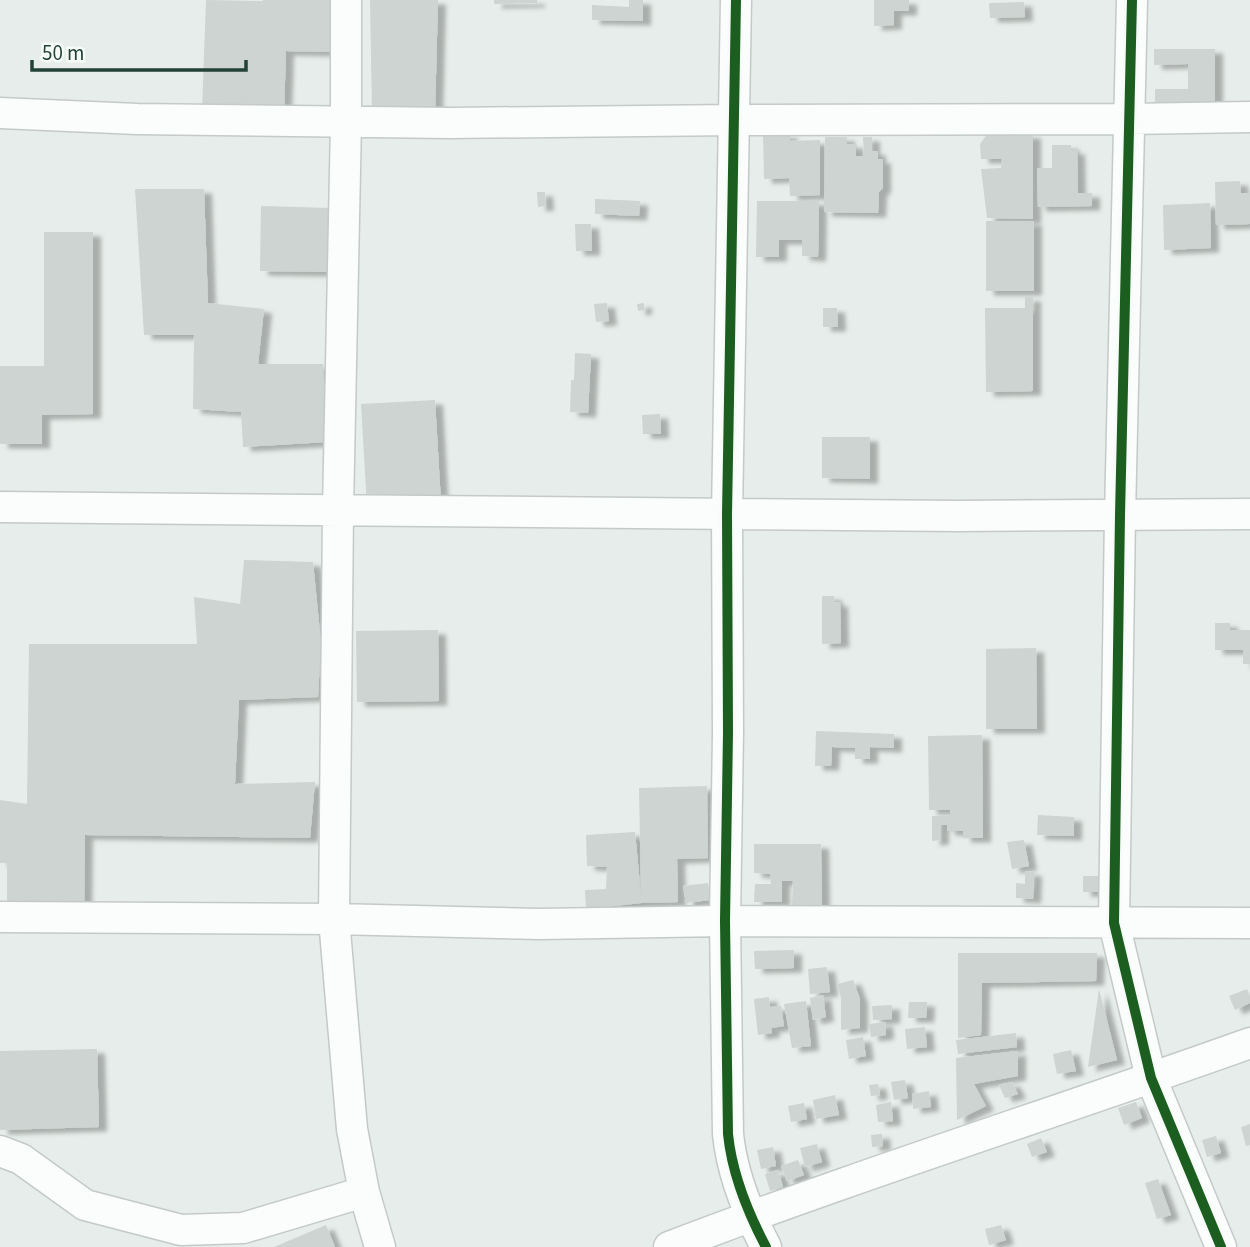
<svg xmlns="http://www.w3.org/2000/svg" width="1250" height="1247" viewBox="0 0 1250 1247" font-family="'Source Sans 3',sans-serif">
  <style>
    .building { fill: #ced4d1; filter: url(#shadow) }
    .lines { fill: none; stroke-linecap: round; stroke-linejoin: round }
    .street-casing { stroke: #c4cac7; stroke-width: 33 }
    .street { stroke: #fbfcfc; stroke-width: 30 }
    .cycleway-casing { stroke: #f6fbf8; stroke-width: 15 }
    .cycleway { stroke: #1b5e20; stroke-width: 10 }
  </style>
  <defs>
    <filter id="shadow"><feDropShadow dx="8" dy="4.5" stdDeviation="2" flood-color="#0004"/></filter>
  </defs>
  <rect width="100%" height="100%" fill="#e7edea"/>
  <!-- building -->
  <path class="building" d="M 206,0 L 263,1 L 263,0 L 332,0 L 330,52 L 286,51 L 284,112 L 202,110 Z
    M 370,0 L 438,0 L 435,113 L 372,113 Z
    M 494,0 L 537,0 L 537,3 L 494,4 Z
    M 629,0 L 643,0 L 643,21 L 592,20 L 592,5 L 629,7 Z
    M 874,0 L 909,0 L 909,11 L 894,11 L 894,25 L 874,26 Z
    M 1024,2 L 1025,17 L 990,18 L 989,3 Z
    M 1154,49 L 1215,49 L 1215,106 L 1155,107 L 1155,89 L 1188,89 L 1188,64 L 1154,65 Z
    M 988,133 L 1033,134 L 1033,219 L 987,218 L 981,169 L 1001,168 L 1002,159 L 981,159 L 980,144 Z
    M 763,134 L 790,134 L 790,141 L 820,140 L 820,195 L 790,196 L 789,178 L 764,179 Z
    M 825,137 L 847,137 L 847,144 L 856,144 L 856,156 L 864,156 L 863,137 L 872,137 L 872,151 L 878,151 L 878,159 L 883,159 L 883,188 L 879,192 L 878,213 L 824,212 Z
    M 1052,145 L 1071,145 L 1071,150 L 1077,150 L 1078,193 L 1092,193 L 1092,206 L 1038,207 L 1037,168 L 1052,168 Z
    M 1240,181 L 1241,193 L 1250,193 L 1250,224 L 1216,225 L 1215,182 Z
    M 135,189 L 204,189 L 208,303 L 264,309 L 258,364 L 323,364 L 327,442 L 243,447 L 241,412 L 193,409 L 194,335 L 144,335 Z
    M 537,192 L 545,192 L 546,206 L 538,207 Z
    M 595,199 L 640,201 L 639,216 L 595,214 Z
    M 757,201 L 819,201 L 818,257 L 802,256 L 802,240 L 779,240 L 779,257 L 756,257 Z
    M 1210,203 L 1211,248 L 1164,250 L 1163,205 Z
    M 261,206 L 331,208 L 330,272 L 260,271 Z
    M 986,221 L 1034,221 L 1034,291 L 986,291 Z
    M 575,224 L 591,224 L 592,251 L 576,251 Z
    M 44,232 L 93,232 L 93,414 L 42,415 L 42,444 L 0,444 L 0,366 L 44,366 Z
    M 1025,297 L 1033,297 L 1033,391 L 986,392 L 985,308 L 1025,308 Z
    M 607,303 L 609,321 L 596,322 L 594,304 Z
    M 644,303 L 644,310 L 638,311 L 637,304 Z
    M 823,308 L 837,308 L 838,327 L 823,327 Z
    M 575,353 L 591,354 L 588,413 L 570,412 L 571,380 L 574,380 Z
    M 435,400 L 441,503 L 367,507 L 361,404 Z
    M 660,414 L 661,434 L 643,434 L 642,415 Z
    M 822,437 L 870,437 L 870,479 L 822,478 Z
    M 244,560 L 313,562 L 321,643 L 318,697 L 239,700 L 235,784 L 315,782 L 310,838 L 85,835 L 84,916 L 7,916 L 7,863 L 0,863 L 0,800 L 27,804 L 29,644 L 197,644 L 194,597 L 240,604 Z
    M 822,596 L 834,596 L 835,602 L 840,602 L 841,643 L 822,644 Z
    M 1215,623 L 1230,623 L 1230,630 L 1250,630 L 1250,664 L 1243,664 L 1243,650 L 1215,650 Z
    M 438,630 L 439,701 L 357,702 L 356,631 Z
    M 1036,648 L 1037,729 L 986,729 L 986,649 Z
    M 816,731 L 894,734 L 894,748 L 870,747 L 870,759 L 855,759 L 855,748 L 832,747 L 831,766 L 815,766 Z
    M 982,735 L 983,838 L 963,838 L 963,831 L 947,831 L 947,825 L 941,825 L 941,840 L 932,841 L 932,816 L 950,816 L 950,810 L 929,810 L 928,736 Z
    M 707,786 L 708,858 L 677,859 L 678,902 L 641,903 L 586,909 L 585,890 L 606,889 L 607,867 L 587,866 L 586,835 L 635,832 L 641,896 L 639,788 Z
    M 1038,815 L 1074,817 L 1074,836 L 1037,835 Z
    M 1024,840 L 1029,866 L 1012,869 L 1007,842 Z
    M 754,844 L 821,844 L 822,906 L 792,905 L 793,881 L 782,881 L 782,902 L 754,902 L 755,884 L 771,884 L 770,874 L 754,873 Z
    M 1025,871 L 1034,872 L 1033,899 L 1016,898 L 1016,883 L 1025,884 Z
    M 1083,876 L 1105,876 L 1105,892 L 1083,892 Z
    M 708,883 L 710,900 L 686,903 L 683,886 Z
    M 794,950 L 794,968 L 755,969 L 754,951 Z
    M 958,953 L 1097,953 L 1096,981 L 982,983 L 981,1035 L 958,1038 Z
    M 827,967 L 830,992 L 810,994 L 808,969 Z
    M 853,980 L 860,999 L 860,1028 L 841,1030 L 841,998 L 837,984 Z
    M 1099,989 L 1117,1060 L 1088,1067 Z
    M 1247,989 L 1250,997 L 1250,1003 L 1235,1010 L 1229,996 Z
    M 823,995 L 826,1017 L 813,1020 L 810,998 Z
    M 769,997 L 770,1007 L 781,1006 L 784,1026 L 771,1028 L 772,1033 L 758,1035 L 754,999 Z
    M 806,1001 L 811,1046 L 792,1048 L 784,1004 Z
    M 909,1002 L 927,1002 L 926,1018 L 908,1018 Z
    M 892,1005 L 892,1019 L 873,1020 L 872,1006 Z
    M 885,1022 L 886,1035 L 871,1037 L 869,1024 Z
    M 925,1027 L 927,1047 L 907,1049 L 905,1029 Z
    M 1016,1033 L 1017,1047 L 958,1054 L 956,1040 Z
    M 863,1037 L 866,1056 L 849,1059 L 846,1040 Z
    M 97,1049 L 99,1127 L 0,1130 L 0,1051 Z
    M 1071,1050 L 1076,1071 L 1057,1074 L 1053,1054 Z
    M 1018,1051 L 1018,1076 L 974,1084 L 986,1106 L 957,1120 L 956,1058 Z
    M 905,1080 L 908,1098 L 894,1100 L 891,1082 Z
    M 1012,1082 L 1018,1094 L 1005,1098 L 999,1085 Z
    M 878,1084 L 880,1095 L 871,1096 L 869,1085 Z
    M 929,1091 L 931,1107 L 913,1109 L 912,1094 Z
    M 835,1095 L 839,1115 L 816,1119 L 813,1100 Z
    M 891,1102 L 893,1121 L 878,1122 L 876,1105 Z
    M 1136,1102 L 1142,1118 L 1124,1125 L 1118,1108 Z
    M 804,1103 L 807,1119 L 791,1122 L 788,1106 Z
    M 1250,1124 L 1250,1145 L 1246,1146 L 1241,1127 Z
    M 882,1134 L 883,1146 L 872,1147 L 871,1135 Z
    M 1216,1136 L 1221,1153 L 1207,1157 L 1202,1140 Z
    M 1041,1138 L 1047,1152 L 1032,1157 L 1027,1144 Z
    M 817,1144 L 822,1162 L 805,1167 L 800,1148 Z
    M 773,1147 L 776,1166 L 761,1169 L 757,1150 Z
    M 798,1160 L 804,1175 L 787,1181 L 781,1166 Z
    M 778,1170 L 783,1187 L 770,1191 L 765,1174 Z
    M 1158,1179 L 1171,1215 L 1157,1219 L 1145,1183 Z
    M 326,1225 L 335,1247 L 274,1247 Z
    M 1001,1225 L 1006,1240 L 989,1245 L 985,1229 Z"/>
  <g class="lines">
    <!-- street casing -->
    <g class="street-casing">
      <path id="street" d="M 346,0 L 346,122 L 338,510 L 334,919 L 352,1129 L 364,1192 L 380,1247
        M 736,0 L 727,514 L 728,733 L 725,921 L 728,1134 C 732,1174 747,1211 766,1247
        M 1132,0 L 1120,515 L 1114,923 L 1151,1078 L 1221,1247
        M 0,113 L 137,119 L 450,123 L 734,120 L 1129,119 L 1250,117
        M 0,507 L 959,516 L 1250,514
        M 0,917 L 334,919 L 539,924 L 725,921 L 1250,923
        M 0,1151 L 21,1159 L 85,1205 L 181,1230 L 243,1228 L 364,1192
        M 669,1247 C 861,1174 1057,1112 1250,1043"/>
    </g>
    <!-- street -->
    <use href="#street" class="street"/>
    <!-- cycleway casing -->
    <g class="cycleway-casing">
      <path id="cycleway" d="M 736,0 L 727,514 L 728,733 L 725,921 L 728,1134 C 732,1174 747,1211 766,1247
        M 1132,0 L 1120,515 L 1114,923 L 1151,1078 L 1221,1247"/>
    </g>
    <!-- cycleway -->
    <use href="#cycleway" class="cycleway"/>
  </g>
  <!-- scale -->
  <path d="M32 60v10h214v-10" fill="none" stroke="#224238" stroke-width="3.5"/>
  <text x="42" y="60" font-size="21" fill="#224238" stroke="#f6fbf8" stroke-width="5" paint-order="stroke">50 m</text>
</svg>
